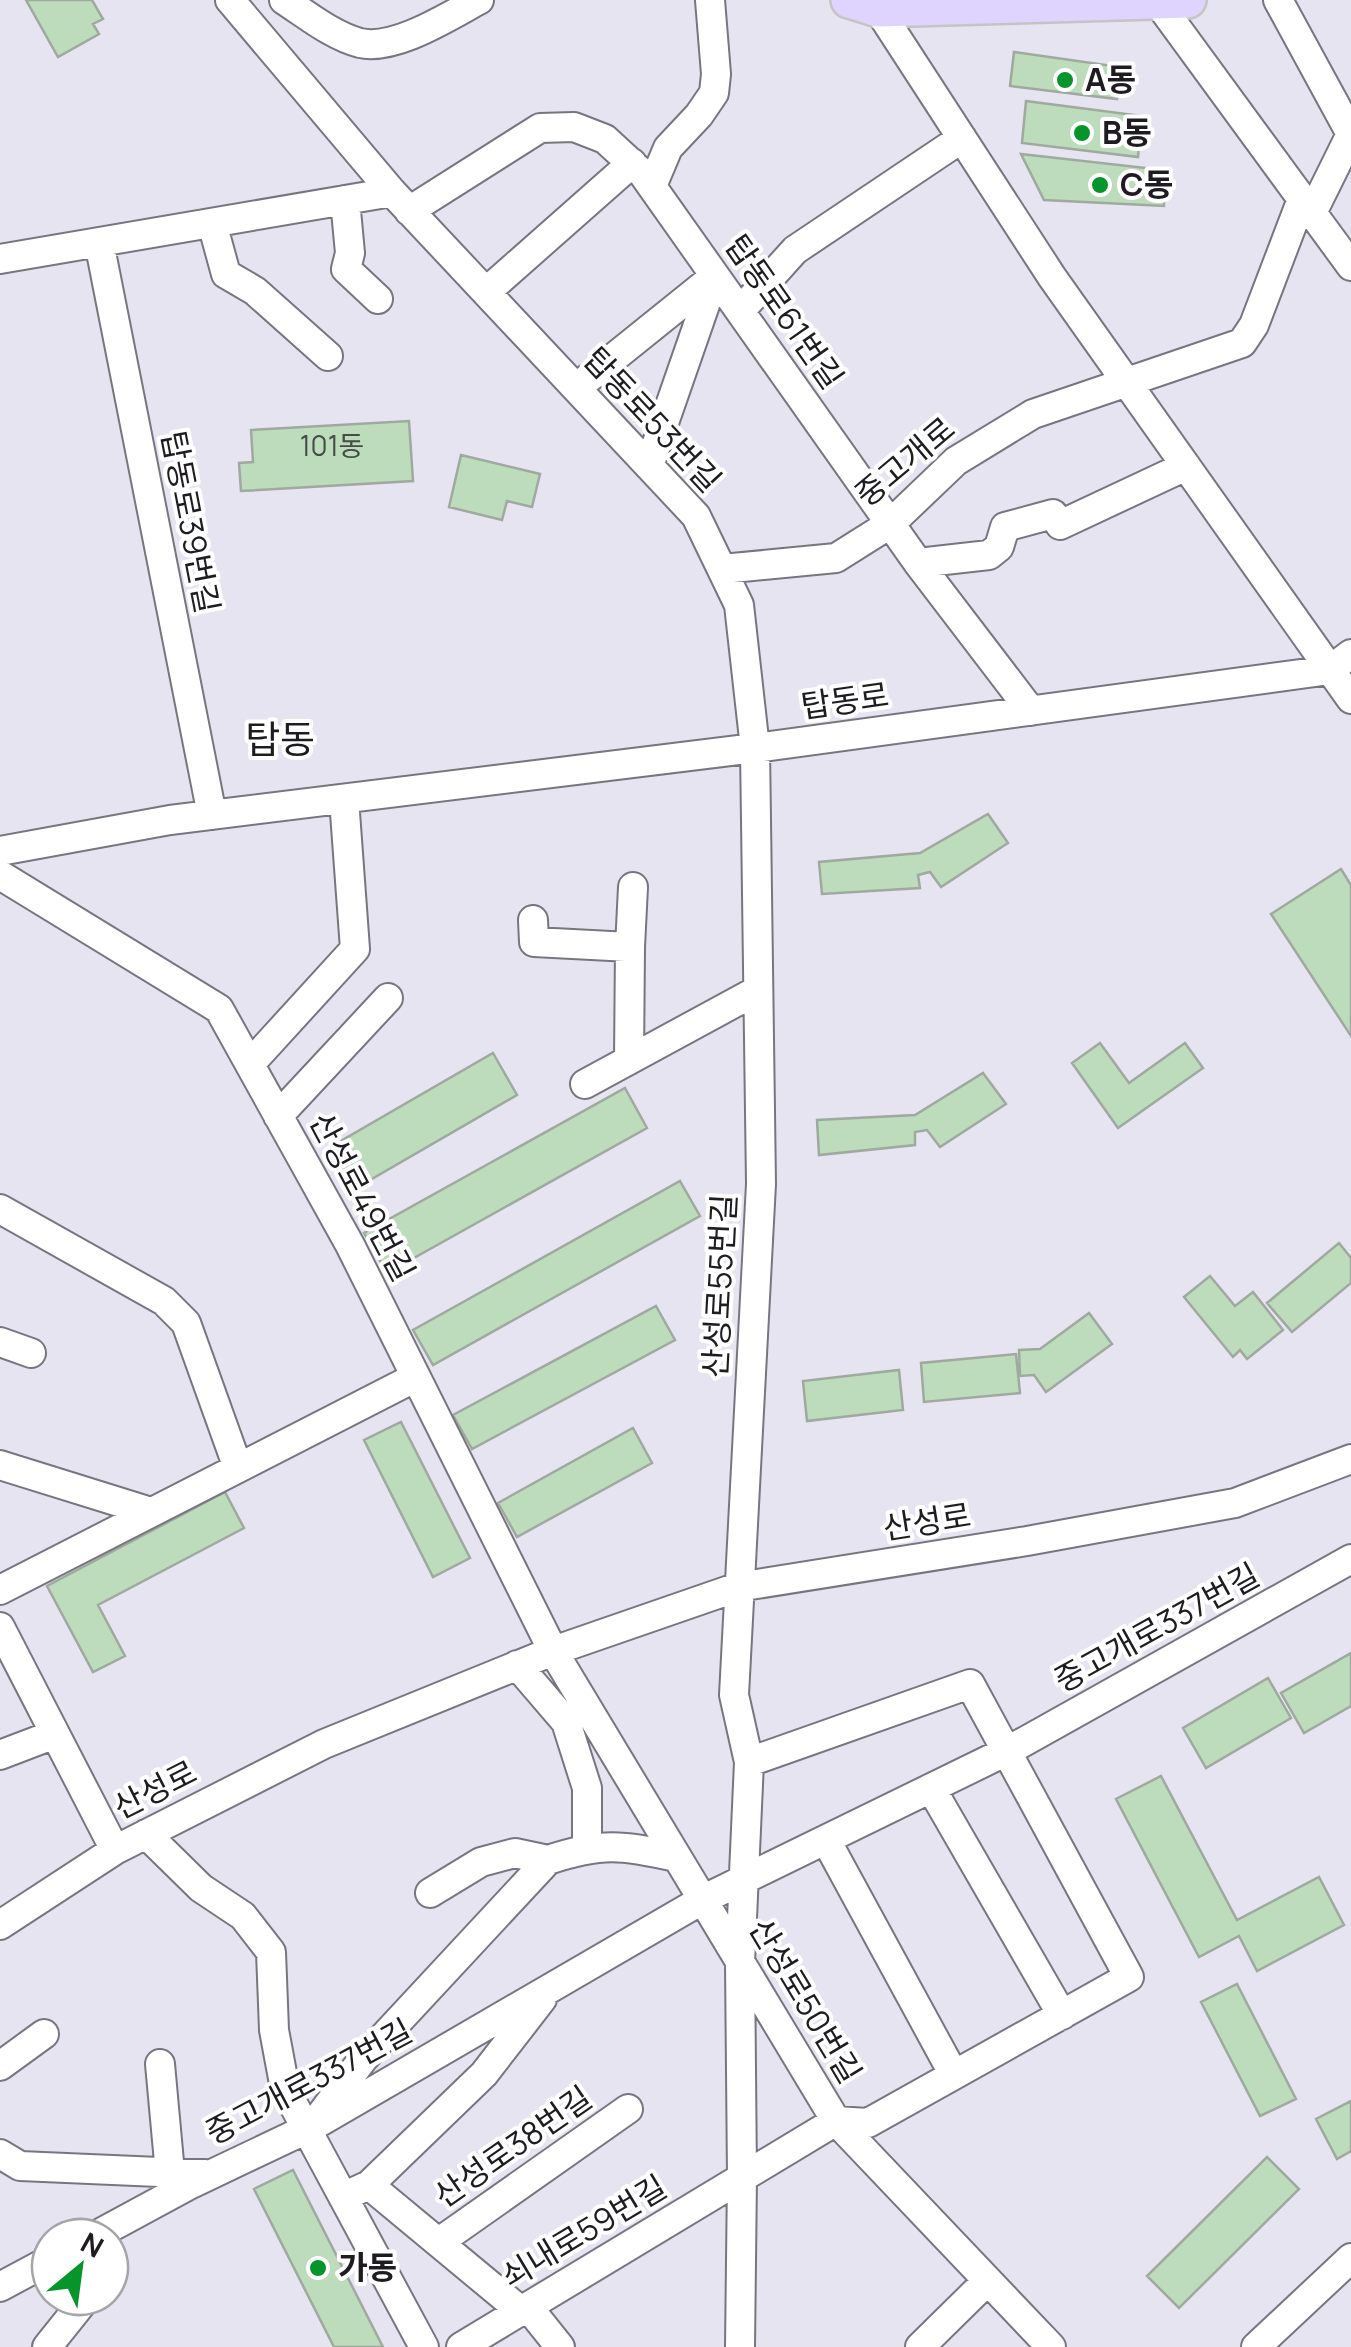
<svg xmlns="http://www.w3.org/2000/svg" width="1351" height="2347" viewBox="0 0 1351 2347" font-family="Manrope,'Noto Sans KR',sans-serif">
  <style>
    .building { fill: #bcdcbc; stroke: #9fa99f; stroke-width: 2.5 }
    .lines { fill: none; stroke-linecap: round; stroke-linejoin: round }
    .minor-casing { stroke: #787581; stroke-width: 32 }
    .major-casing { stroke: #c4c4c5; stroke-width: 40 }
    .minor { stroke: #fff; stroke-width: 28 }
    .major { stroke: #dfd4fd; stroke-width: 35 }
    .poi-dot { fill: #05952b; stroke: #fff; stroke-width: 4 }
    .labels { text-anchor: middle; stroke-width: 8; stroke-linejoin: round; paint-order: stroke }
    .number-label { font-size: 28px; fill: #464c48 }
    .poi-label { font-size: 32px; font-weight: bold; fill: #1e1c21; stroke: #fff; text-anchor: start }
    .street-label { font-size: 32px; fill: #1e1c21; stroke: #fff }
    .quarter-label { font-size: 38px; fill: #1e1c21; stroke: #fff }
  </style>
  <rect width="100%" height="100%" fill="#e7e4f1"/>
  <!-- building -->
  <path class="building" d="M 26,0 L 92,0 L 103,19 L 93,24 L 99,34 L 58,57 Z
    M 1014,52 L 1120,67 L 1117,99 L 1010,86 Z
    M 1026,101 L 1142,116 L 1138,157 L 1022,143 Z
    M 1021,154 L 1164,170 L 1164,206 L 1044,200 Z
    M 409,421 L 413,481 L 241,491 L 239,463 L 253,462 L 251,430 Z
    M 461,455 L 540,474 L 532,507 L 507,501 L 502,520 L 449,507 Z
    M 988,814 L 1008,843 L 941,887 L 930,872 L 918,875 L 920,888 L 822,894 L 819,862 L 920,853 Z
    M 1341,869 L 1351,885 L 1351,1036 L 1271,914 Z
    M 1100,1043 L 1129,1083 L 1185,1043 L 1203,1068 L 1118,1128 L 1072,1063 Z
    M 493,1053 L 517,1095 L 351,1191 L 327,1149 Z
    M 983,1073 L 1006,1104 L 940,1147 L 927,1130 L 915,1132 L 915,1145 L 819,1155 L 817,1120 L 915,1115 Z
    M 625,1088 L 647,1128 L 387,1273 L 364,1233 Z
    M 680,1181 L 700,1216 L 433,1365 L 413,1330 Z
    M 1339,1243 L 1351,1258 L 1351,1283 L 1292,1332 L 1267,1303 Z
    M 1210,1276 L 1235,1306 L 1253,1292 L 1283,1330 L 1247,1359 L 1240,1350 L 1233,1357 L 1184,1297 Z
    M 656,1306 L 675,1340 L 472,1449 L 453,1415 Z
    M 1089,1313 L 1112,1344 L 1046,1392 L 1034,1375 L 1020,1376 L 1019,1350 L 1040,1349 Z
    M 1016,1354 L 1020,1393 L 924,1402 L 921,1363 Z
    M 899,1370 L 903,1410 L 807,1421 L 803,1381 Z
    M 401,1422 L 470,1558 L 433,1577 L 364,1440 Z
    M 633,1428 L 652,1463 L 517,1537 L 498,1503 Z
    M 225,1492 L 244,1528 L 98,1605 L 125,1656 L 93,1672 L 47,1586 Z
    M 1351,1653 L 1351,1706 L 1304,1733 L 1281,1693 Z
    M 1268,1678 L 1291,1718 L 1206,1768 L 1183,1728 Z
    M 1161,1776 L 1237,1920 L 1319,1877 L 1344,1925 L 1257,1971 L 1239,1936 L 1199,1957 L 1116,1799 Z
    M 1237,1984 L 1296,2099 L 1260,2116 L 1201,2002 Z
    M 1351,2101 L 1351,2151 L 1337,2159 L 1316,2119 Z
    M 1267,2157 L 1299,2189 L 1179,2308 L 1147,2276 Z
    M 293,2170 L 383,2347 L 334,2347 L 254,2189 Z"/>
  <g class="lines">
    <!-- minor casing -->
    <g class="minor-casing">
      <path id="minor" d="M 230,0 L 392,192 L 696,516 L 739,605 L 755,748 L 761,1184 L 734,1695 L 749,1762 L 740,1963 L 742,2177 L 740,2347
        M 284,0 C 307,15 333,36 360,43 C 395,51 449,16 479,0
        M 1278,0 L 1351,134 L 1312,213
        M 1157,1 L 1351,266
        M 878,9 L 1052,277 L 1351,699
        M 652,186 L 668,148 L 699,115 L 714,93 L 716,74 L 710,0
        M 345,200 L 350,253 L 346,269 L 378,299
        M 409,211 L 540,128 L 574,127 L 605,139 L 643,174 L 918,563 L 1031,711
        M 212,223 L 226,274 L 255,291 L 328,356
        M 99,242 L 212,815
        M 0,259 L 392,192
        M 486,292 L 632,163
        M 740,311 L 795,250 L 962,138
        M 576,388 L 714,277
        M 649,466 L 715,276
        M 918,563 L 989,555 L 999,547 L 1005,527 L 1053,514 L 1060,525 L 1186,466
        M 722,569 L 836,558 L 890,524 L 956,461 L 1033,414 L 1242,343 L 1254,325 L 1302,199
        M 0,851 L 170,820 L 755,748 L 1330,670 L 1351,654
        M 0,875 L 219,1009 L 350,1245 L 553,1651 L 836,2121 L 1051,2347
        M 533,920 L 534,942 L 630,947 L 629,1060
        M 630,947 L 633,887
        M 250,1064 L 355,949 L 344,799
        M 585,1084 L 758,990
        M 278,1116 L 388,998
        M 0,1209 L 164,1301 L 186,1323 L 238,1468
        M 0,1342 L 31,1353
        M 0,1465 L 151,1512
        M 0,1590 L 416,1377
        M 0,1627 L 115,1850
        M 517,1665 L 566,1722 L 587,1788 L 587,1847
        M 0,1755 L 55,1734
        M 931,1788 L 1062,2015
        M 146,1834 L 201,1888 L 243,1916 L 271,1952 L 274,2030 L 285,2089 L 424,2347
        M 826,1840 L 954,2075
        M 430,1893 L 481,1862 L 515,1853 L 548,1860
        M 0,1925 L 115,1850 L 324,1744 L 553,1651 L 738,1587 L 1027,1541 L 1235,1503 L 1351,1459
        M 160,2064 L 170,2173
        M 0,2066 L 44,2034
        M 320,2116 L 363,2059 L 548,1860 C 602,1842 622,1845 676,1857
        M 0,2154 L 20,2166 L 205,2174
        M 369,2185 L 521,2311
        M 343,2197 L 369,2185 L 484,2074 L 542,1999
        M 93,2237 L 191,2184 L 313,2126 L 702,1900 L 1011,1749 L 1351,1559
        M 439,2242 L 628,2109
        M 0,2287 L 50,2260
        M 528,2307 L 560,2347
        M 47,2347 L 87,2297
        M 461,2347 L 836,2121 L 868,2123 L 1129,1977 L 970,1684 L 749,1762
        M 920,2347 L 987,2281
        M 1256,2347 L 1351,2258"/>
    </g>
    <!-- major casing -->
    <g class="major-casing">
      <path id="major" d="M 849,0 L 878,9 L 1188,0"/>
    </g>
    <!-- minor -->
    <use href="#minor" class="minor"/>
    <!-- major -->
    <use href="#major" class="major"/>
  </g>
  <!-- markers -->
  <g class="poi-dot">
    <circle cx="1065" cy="80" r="10"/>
    <circle cx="1082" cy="133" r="10"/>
    <circle cx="1100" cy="185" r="10"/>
    <circle cx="318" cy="2268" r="10"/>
  </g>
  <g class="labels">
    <!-- number labels -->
    <g class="number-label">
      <text x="332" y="456">101동</text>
    </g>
    <!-- poi labels -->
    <g class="poi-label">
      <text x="1085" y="91">A동</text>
      <text x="1102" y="144">B동</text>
      <text x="1120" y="196">C동</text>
      <text x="338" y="2279">가동</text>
    </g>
    <!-- street labels -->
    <g class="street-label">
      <text transform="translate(784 312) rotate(55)" y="11">탑동로61번길</text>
      <text transform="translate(652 420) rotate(47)" y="11">탑동로53번길</text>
      <text transform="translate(905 462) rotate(-40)" y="11">중고개로</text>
      <text transform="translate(190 522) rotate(79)" y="11">탑동로39번길</text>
      <text transform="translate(845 701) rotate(-8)" y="11">탑동로</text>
      <text transform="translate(362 1197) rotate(62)" y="11">산성로49번길</text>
      <text transform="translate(720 1286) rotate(-87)" y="11">산성로55번길</text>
      <text transform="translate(927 1522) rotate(-9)" y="11">산성로</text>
      <text transform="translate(1157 1628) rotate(-29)" y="11">중고개로337번길</text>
      <text transform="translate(155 1790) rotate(-27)" y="11">산성로</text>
      <text transform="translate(805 2001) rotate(59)" y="11">산성로50번길</text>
      <text transform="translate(309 2082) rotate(-28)" y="11">중고개로337번길</text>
      <text transform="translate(513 2147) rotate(-35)" y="11">산성로38번길</text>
      <text transform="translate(584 2232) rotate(-31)" y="11">쇠내로59번길</text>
    </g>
    <!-- quarter labels -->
    <g class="quarter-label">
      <text x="280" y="753">탑동</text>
    </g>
  </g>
  <!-- north arrow -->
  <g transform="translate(80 2267) rotate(29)"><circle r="48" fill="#ffffff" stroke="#a5a4a6" stroke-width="2.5"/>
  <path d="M0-8L18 38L0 25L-18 38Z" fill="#05952b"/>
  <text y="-15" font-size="28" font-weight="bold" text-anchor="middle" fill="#1e1c21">N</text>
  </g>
</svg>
